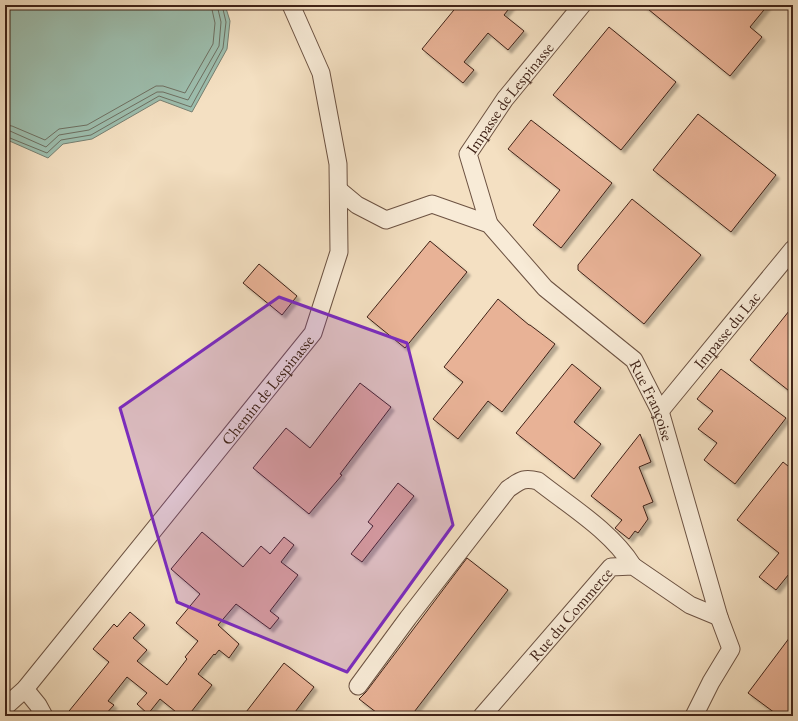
<svg xmlns="http://www.w3.org/2000/svg" width="798" height="721" viewBox="0 0 798 721" font-family="'EB Garamond',serif">
  <style>
    .water { fill: #9dbeae; stroke: #778072 }
    .lines { fill: none; stroke-linecap: round; stroke-linejoin: round }
    .shore { stroke: #6e7062; stroke-width: 1 }
    .building { fill: #e8b296; stroke: #3f2217; filter: url(#shadow) }
    .minor-casing { stroke: #6c5242; stroke-width: 19 }
    .minor { stroke: #f8ebd7; stroke-width: 17 }
    .marked { fill: #7b2cbf; fill-opacity: 0.2; stroke: #7b2cbf; stroke-width: 3; stroke-linejoin: round }
    .labels { text-anchor: middle; stroke-width: 3; stroke-linejoin: round; paint-order: stroke }
    .street-label { font-size: 16px; fill: #3f2217; stroke: #f8ebd7 }
  </style>
  <defs>
    <filter id="shadow"><feDropShadow dx="3.5" dy="3.5" stdDeviation="1" flood-color="#0004"/></filter>
  </defs>
  <rect width="100%" height="100%" fill="#f4e0c2"/>
  <filter id="stains"><feTurbulence type="fractalNoise" baseFrequency=".005" numOctaves="4"/><feColorMatrix values="0 0 0 0 .2 0 0 0 0 .09 0 0 0 0 .02 0 0 0 .5 -.17"/></filter>
  <radialGradient id="worn" r=".72"><stop offset=".6" stop-color="#630" stop-opacity="0"/><stop offset="1" stop-color="#630" stop-opacity=".3"/></radialGradient>
  <!-- water -->
  <path class="water" d="M 5,5 L 225,5 L 230,21 L 227,49 L 192,112 L 160,100 L 92,139 L 63,144 L 48,158 L 5,139 Z"/>
  <g class="lines">
    <!-- shore -->
    <path class="shore" d="M 5,125 L 12,126 L 45,140 L 59,129 L 87,125 L 156,86 L 163,86 L 185,93 L 213,44 L 215,23 L 211,5
      M 5,131 L 10,131 L 46,147 L 59,135 L 89,130 L 157,92 L 163,92 L 188,100 L 219,46 L 221,22 L 217,5
      M 5,136 L 47,153 L 61,140 L 91,135 L 159,96 L 191,107 L 223,48 L 226,22 L 222,5"/>
  </g>
  <!-- building -->
  <path class="building" d="M 458,5 L 512,5 L 504,15 L 524,31 L 508,50 L 488,33 L 464,62 L 474,70 L 463,83 L 422,49 Z
    M 643,5 L 768,5 L 750,27 L 762,37 L 730,76 Z
    M 609,27 L 676,82 L 621,150 L 553,95 Z
    M 698,114 L 776,175 L 731,232 L 653,170 Z
    M 531,120 L 612,183 L 561,248 L 533,225 L 560,190 L 508,149 Z
    M 632,199 L 701,255 L 644,324 L 578,270 L 578,265 Z
    M 430,241 L 467,272 L 405,348 L 367,317 Z
    M 259,264 L 297,296 L 282,315 L 243,283 Z
    M 498,299 L 529,325 L 530,325 L 555,344 L 502,412 L 488,401 L 458,439 L 433,419 L 463,382 L 444,367 Z
    M 793,306 L 793,394 L 750,360 Z
    M 572,364 L 601,388 L 574,422 L 601,444 L 574,479 L 516,433 Z
    M 721,369 L 786,418 L 735,484 L 704,460 L 717,443 L 698,429 L 713,411 L 697,399 Z
    M 360,383 L 391,407 L 340,474 L 342,475 L 309,514 L 253,468 L 286,428 L 310,448 Z
    M 640,434 L 651,462 L 639,467 L 653,502 L 643,506 L 648,519 L 638,533 L 635,531 L 629,539 L 615,528 L 622,520 L 591,496 Z
    M 783,462 L 793,470 L 793,569 L 776,590 L 759,577 L 779,553 L 737,520 Z
    M 398,483 L 414,496 L 362,562 L 351,554 L 373,526 L 368,522 Z
    M 202,532 L 243,567 L 261,546 L 270,554 L 284,537 L 294,545 L 281,562 L 298,575 L 270,611 L 279,618 L 270,629 L 236,604 L 218,625 L 239,644 L 229,658 L 219,650 L 215,655 L 214,654 L 198,674 L 212,685 L 188,716 L 181,716 L 160,699 L 148,714 L 137,704 L 147,693 L 127,677 L 108,701 L 114,705 L 104,716 L 65,716 L 109,662 L 93,649 L 114,624 L 117,627 L 130,612 L 145,625 L 133,638 L 147,650 L 137,661 L 167,685 L 187,659 L 185,657 L 198,641 L 176,623 L 200,594 L 171,569 Z
    M 467,558 L 508,590 L 411,716 L 381,716 L 359,699 L 366,692 Z
    M 793,633 L 793,716 L 779,716 L 748,693 Z
    M 284,663 L 314,687 L 292,716 L 243,716 Z"/>
  <g class="lines">
    <!-- minor casing -->
    <g class="minor-casing">
      <g id="minor">
        <path id="s1" d="M 339,190 L 357,205 L 386,220 L 432,204 L 489,224 L 545,288 L 634,360 L 660,411 L 719,617 L 731,649 L 711,682 L 694,716"/>
        <path id="s2" d="M 489,224 L 468,154 L 505,99 L 582,5"/>
        <path id="s3" d="M 660,411 L 793,249"/>
        <path d="M 358,686 L 408,618 L 508,489 C 520,481 523,477 538,481 C 571,507 611,531 633,566"/>
        <path d="M 25,689 L 38,705 L 44,716"/>
        <path id="s4" d="M 5,707 L 25,689 L 313,333 L 339,252 L 338,164 L 321,73 L 291,5"/>
        <path id="s5" d="M 482,716 L 611,567 L 633,566 L 690,605 L 719,617"/>
      </g>
    </g>
    <!-- minor -->
    <use href="#minor" class="minor"/>
  </g>
  <!-- marked area -->
  <path class="marked" d="M 279,297 L 407,343 L 453,525 L 347,672 L 177,602 L 120,408 Z"/>
  <g class="labels">
    <!-- street labels -->
    <g class="street-label">
      <text dy="6" stroke="none"><textPath href="#s2" startOffset="143">Impasse de Lespinasse</textPath></text>
      <text dy="6" stroke="none"><textPath href="#s3" startOffset="105">Impasse du Lac</textPath></text>
      <text dy="6" stroke="none"><textPath href="#s4" startOffset="412">Chemin de Lespinasse</textPath></text>
      <text dy="6" stroke="none"><textPath href="#s1" startOffset="409">Rue Françoise</textPath></text>
      <text dy="6" stroke="none"><textPath href="#s5" startOffset="135">Rue du Commerce</textPath></text>
    </g>
  </g>
  <!-- margin -->
  <rect width="798" height="721" fill="none" stroke="#f4e0c2" stroke-width="20"/>
  <rect x="6" y="6" width="786" height="709" fill="none" stroke="#3f2217" stroke-width="2"/>
  <rect x="10" y="10" width="778" height="701" fill="none" stroke="#3f2217"/>
  <rect width="100%" height="100%" filter="url(#stains)"/>
  <rect width="100%" height="100%" fill="url(#worn)"/>
</svg>
